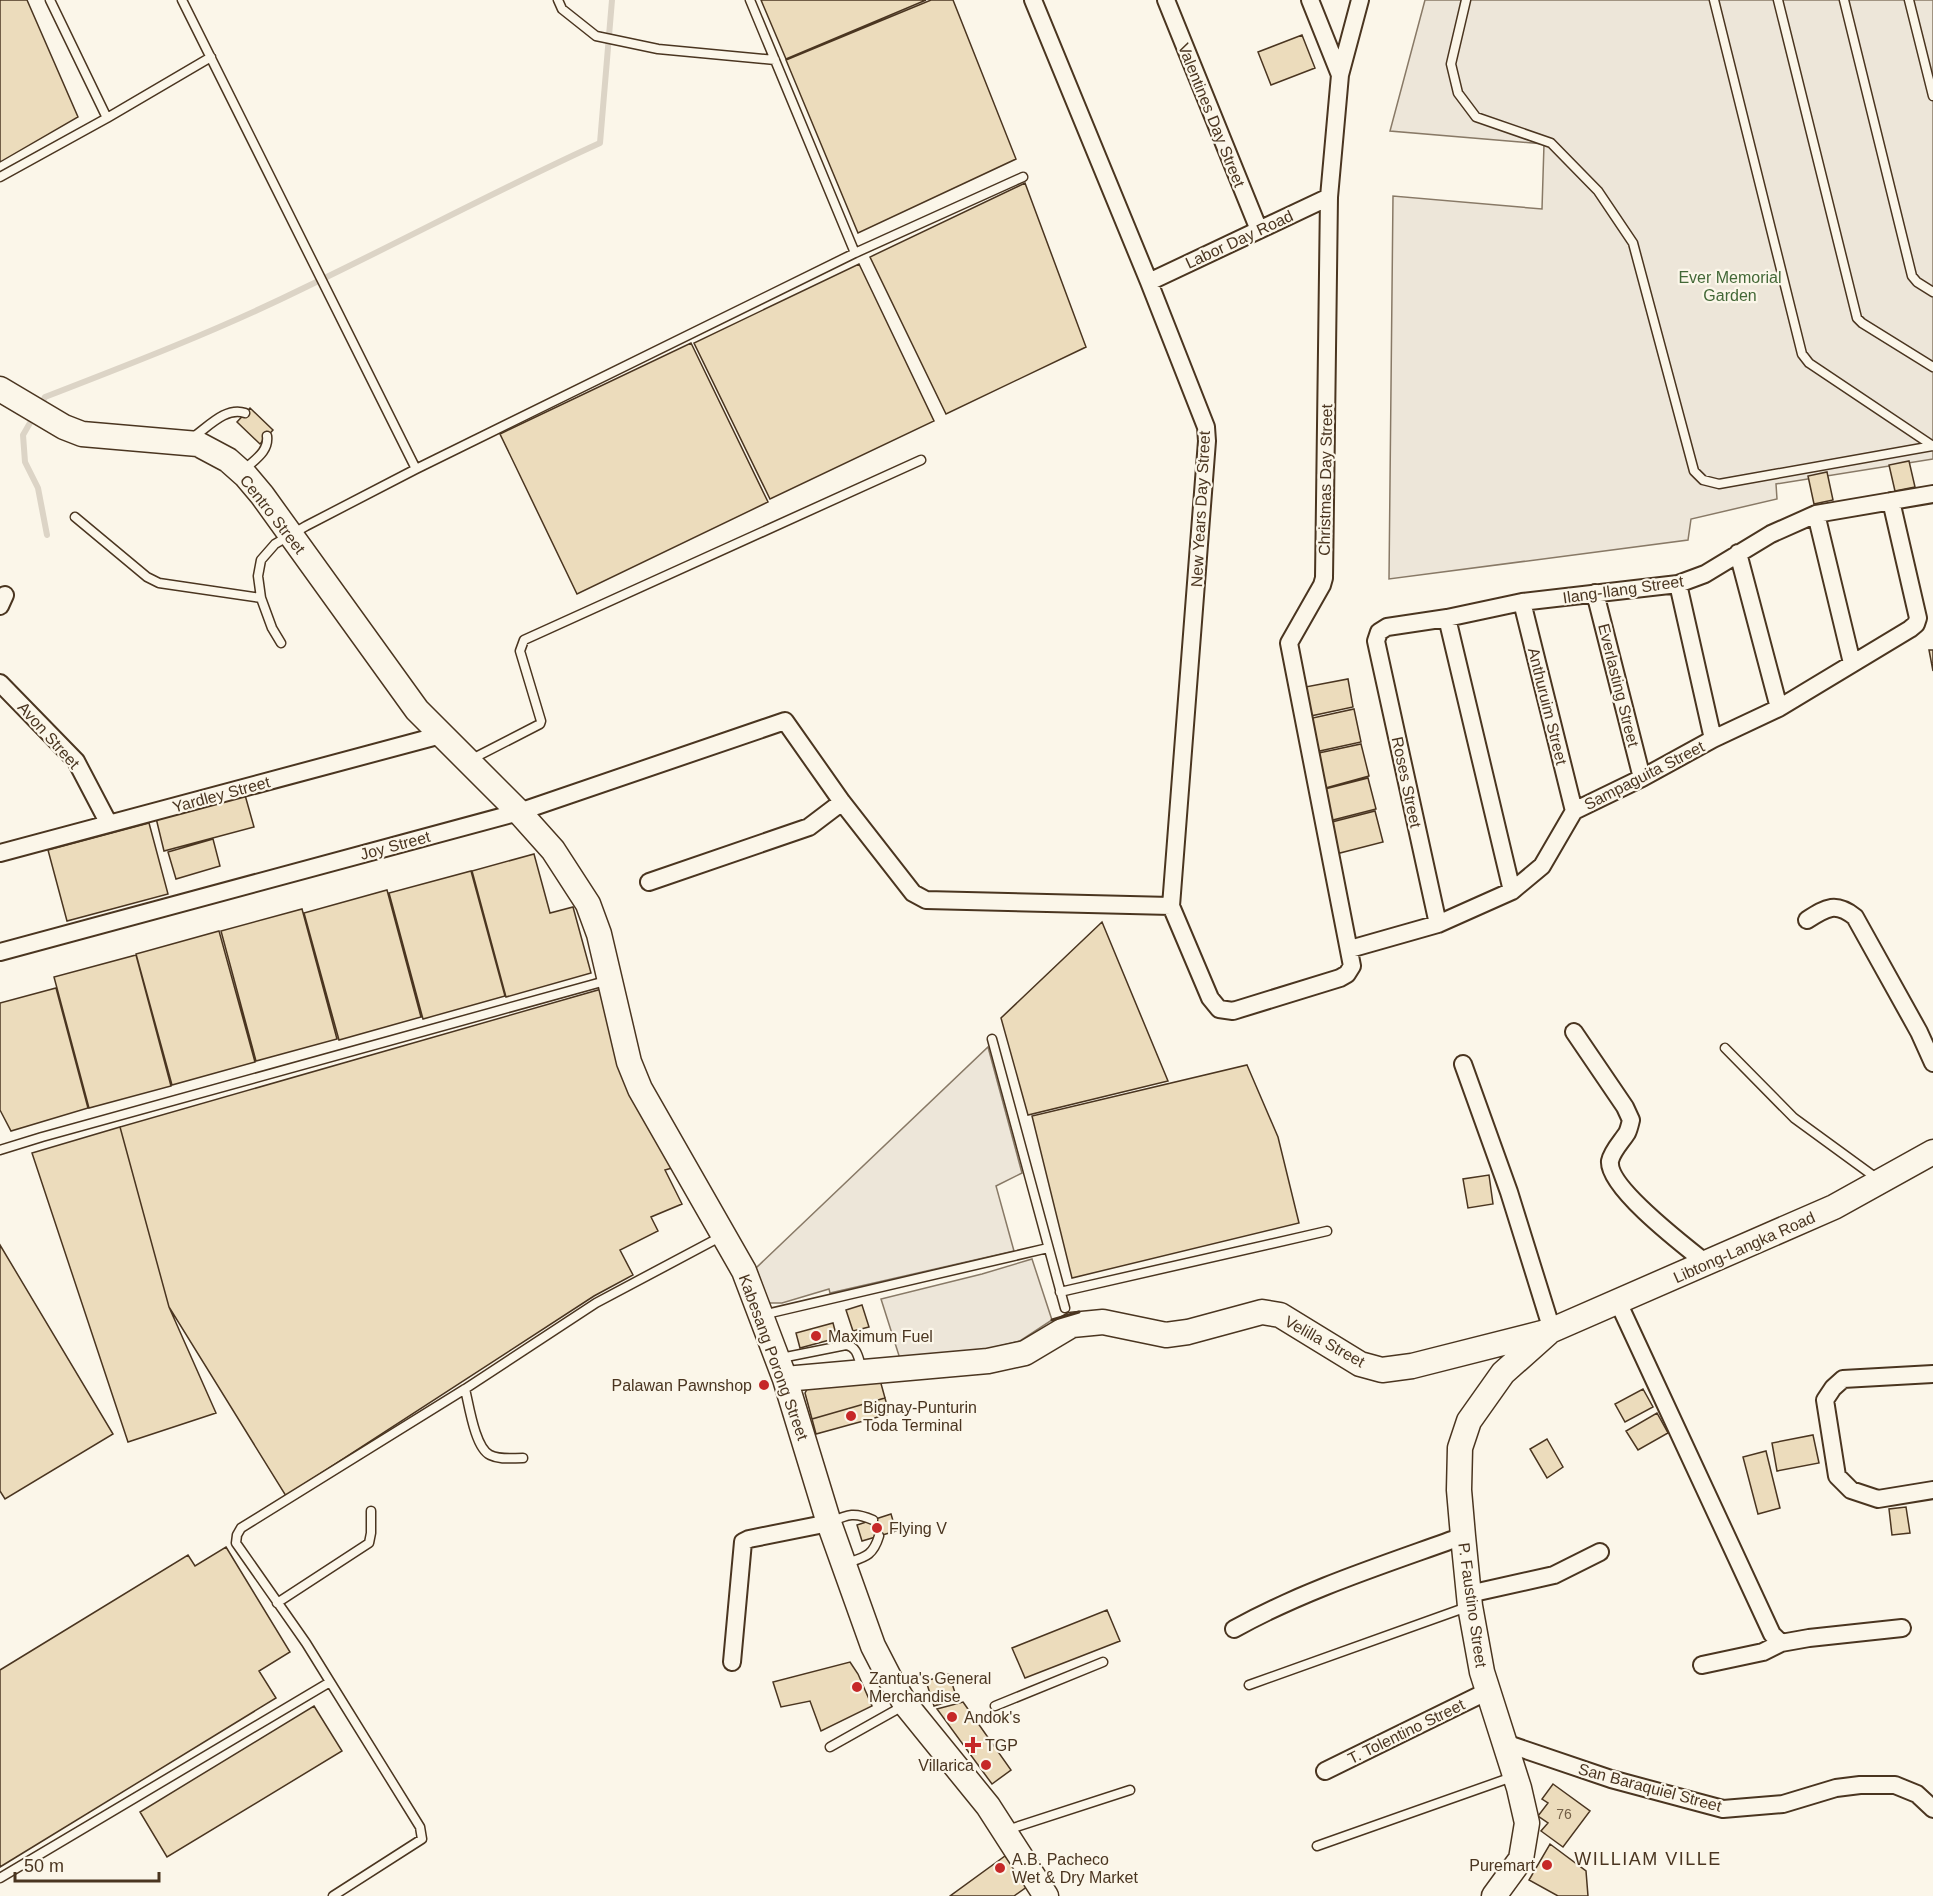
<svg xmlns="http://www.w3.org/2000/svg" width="1933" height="1896" viewBox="0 0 1933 1896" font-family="Helvetica,sans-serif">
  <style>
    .green { fill: #ede6d9; stroke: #887966; stroke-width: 1.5 }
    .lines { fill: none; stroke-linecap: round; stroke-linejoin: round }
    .stream { stroke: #dcd4c6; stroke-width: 6 }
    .building { fill: #ecdcbc; stroke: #4a3520; stroke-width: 1.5 }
    .service-casing { stroke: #4a3520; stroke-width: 11 }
    .minor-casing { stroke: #4a3520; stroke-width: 20 }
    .secondary-casing { stroke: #4a3520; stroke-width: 27 }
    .service { stroke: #fbf6e9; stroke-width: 8 }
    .minor { stroke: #fbf6e9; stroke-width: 16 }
    .secondary { stroke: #fbf6e9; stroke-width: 24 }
    .wall { stroke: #4a3520; stroke-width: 3 }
    .poi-dot { fill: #c62828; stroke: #fbf6e9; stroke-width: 2 }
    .labels { text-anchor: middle; stroke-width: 4.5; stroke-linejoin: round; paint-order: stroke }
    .number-label { font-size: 14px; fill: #725f47 }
    .street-label { font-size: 16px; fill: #4a3520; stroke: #fbf6e9 }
    .park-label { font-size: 16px; fill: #436837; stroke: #fbf6e9 }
    .poi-label { font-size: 16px; fill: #4a3520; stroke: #fbf6e9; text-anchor: start }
    .neighbourhood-label { font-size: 18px; letter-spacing: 1.5px; fill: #4a3520; stroke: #fbf6e9 }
  </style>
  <rect width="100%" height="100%" fill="#fbf6e9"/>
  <!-- green -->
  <path class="green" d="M 1425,0 L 1933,0 L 1933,459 L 1776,484 L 1777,499 L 1691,519 L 1688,540 L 1389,579 L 1393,196 L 1542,209 L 1544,144 L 1390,131 Z
    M 988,1047 L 1022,1173 L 996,1186 L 1014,1251 L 830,1293 L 829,1289 L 782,1303 L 769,1303 L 756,1268 Z
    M 1032,1259 L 1052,1320 L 1020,1341 L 967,1354 L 901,1362 L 881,1299 L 982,1274 Z"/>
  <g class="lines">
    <!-- stream -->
    <path class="stream" d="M 39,408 L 45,397 C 133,363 221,329 306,287 C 404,240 501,188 600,143 L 612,0
      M 34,416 L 23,435 L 25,462 L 38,488 L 47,535"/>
  </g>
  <!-- building -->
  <path class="building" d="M 0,0 L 27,0 L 78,117 L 0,162 Z
    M 761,0 L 926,0 L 786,59 Z
    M 931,0 L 953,0 L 1016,159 L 858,233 L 786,60 Z
    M 1302,35 L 1315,68 L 1271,85 L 1258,52 Z
    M 1025,183 L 1086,347 L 946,414 L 870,257 Z
    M 859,264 L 934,421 L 770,499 L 694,343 Z
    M 691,343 L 768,502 L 577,594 L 500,434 Z
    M 250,408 L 273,430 L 260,444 L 237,422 Z
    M 1909,461 L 1915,487 L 1895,491 L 1889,465 Z
    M 1827,472 L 1833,500 L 1814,504 L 1808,476 Z
    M 1929,650 L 1933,650 L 1933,671 Z
    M 1348,679 L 1353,707 L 1306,717 L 1300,688 Z
    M 1354,709 L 1361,742 L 1315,752 L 1308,719 Z
    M 1361,744 L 1369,776 L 1322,789 L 1314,754 Z
    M 1368,778 L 1376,809 L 1329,821 L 1321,790 Z
    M 245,795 L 254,827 L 164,851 L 156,818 Z
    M 1375,811 L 1383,842 L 1336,854 L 1328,823 Z
    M 149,823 L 168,894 L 67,921 L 48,850 Z
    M 213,839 L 220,866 L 176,879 L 168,852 Z
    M 534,854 L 550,913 L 573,907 L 591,973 L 506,997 L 472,871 Z
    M 471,871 L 505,996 L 423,1019 L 389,893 Z
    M 387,890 L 421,1017 L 339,1040 L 304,913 Z
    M 302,909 L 337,1039 L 256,1061 L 221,931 Z
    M 1102,922 L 1168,1081 L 1028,1115 L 1001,1018 Z
    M 219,931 L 255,1062 L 172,1085 L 136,954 Z
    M 136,955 L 171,1086 L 89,1108 L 54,977 Z
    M 56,988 L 88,1108 L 11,1131 L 0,1110 L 0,1003 Z
    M 605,988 L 679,1166 L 665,1170 L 682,1204 L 651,1217 L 658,1231 L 620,1250 L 633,1275 L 594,1296 L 286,1496 L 169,1307 L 120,1127 Z
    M 1247,1065 L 1278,1137 L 1299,1223 L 1072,1278 L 1032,1116 Z
    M 120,1127 L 169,1307 L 216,1413 L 128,1442 L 32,1153 Z
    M 1489,1175 L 1493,1204 L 1468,1208 L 1463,1179 Z
    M 0,1245 L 113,1434 L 5,1499 L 0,1491 Z
    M 862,1305 L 869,1327 L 853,1331 L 846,1310 Z
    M 833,1323 L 837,1338 L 800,1348 L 796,1333 Z
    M 880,1380 L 885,1398 L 812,1419 L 805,1393 L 809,1386 Z
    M 1643,1389 L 1653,1407 L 1625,1422 L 1615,1404 Z
    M 885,1398 L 889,1414 L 816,1434 L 812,1419 Z
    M 1657,1413 L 1668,1433 L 1638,1450 L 1626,1431 Z
    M 1813,1435 L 1819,1463 L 1777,1471 L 1772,1443 Z
    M 1547,1439 L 1563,1467 L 1547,1478 L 1530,1449 Z
    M 1766,1451 L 1780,1508 L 1758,1514 L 1743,1457 Z
    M 1906,1507 L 1910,1533 L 1892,1535 L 1889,1509 Z
    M 891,1514 L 896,1531 L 862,1541 L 857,1525 Z
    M 226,1547 L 290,1652 L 259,1671 L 276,1698 L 0,1867 L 0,1670 L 188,1555 L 195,1566 Z
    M 1107,1610 L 1120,1641 L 1025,1678 L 1012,1648 Z
    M 850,1662 L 858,1674 L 872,1706 L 821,1731 L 810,1701 L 781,1707 L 773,1682 Z
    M 949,1674 L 957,1699 L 934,1706 L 926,1681 Z
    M 963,1702 L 1011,1770 L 992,1784 L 937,1709 Z
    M 314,1706 L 342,1751 L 167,1857 L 140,1812 Z
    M 1553,1784 L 1590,1811 L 1563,1847 L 1541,1831 L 1548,1823 L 1538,1816 L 1548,1803 L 1542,1799 Z
    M 1550,1844 L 1586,1871 L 1588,1896 L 1558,1896 L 1529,1880 Z
    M 1005,1856 L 1028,1886 L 1014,1896 L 950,1896 Z"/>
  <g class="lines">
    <!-- service casing -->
    <g class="service-casing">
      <path id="service" d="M 50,0 L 107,118
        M 182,0 L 416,469
        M 558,0 L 562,9 L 596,36 L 658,49 L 775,60
        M 750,0 L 855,253
        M 1466,0 L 1451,64 L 1458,93 L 1476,117 L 1551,143 L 1598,191 L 1633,243 L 1694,471 L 1703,480 L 1719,484 L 1933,446
        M 1714,0 L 1802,354 L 1809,363 L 1933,446
        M 1778,0 L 1857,318 L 1862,323 L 1933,367
        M 1844,0 L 1912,276 L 1917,282 L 1933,292
        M 1909,0 L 1933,96
        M 0,177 L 107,118 L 211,57
        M 192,438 C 207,428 226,406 245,413
        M 244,470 C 254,460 269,452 267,436
        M 75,517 L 147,577 L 159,583 L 261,598
        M 281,643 L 272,628 L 261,598 L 258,576 L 261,560 L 275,544 L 306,526 L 416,469 L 855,253 L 1023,177
        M 470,760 L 540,724 L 541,721 L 520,651 L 524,640 L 921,460
        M 992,1039 L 1065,1308
        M 1725,1048 L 1794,1118 L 1879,1180
        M 0,1150 L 42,1137 L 609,980
        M 1060,1292 L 1327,1231
        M 762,1315 L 1048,1248
        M 781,1358 L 846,1345 C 858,1347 858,1358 862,1369
        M 465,1389 C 469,1405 475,1448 490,1455 C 500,1460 512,1458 523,1458
        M 831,1522 C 848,1514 855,1512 873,1520
        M 847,1563 C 865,1557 873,1556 879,1536
        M 277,1603 L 369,1543 L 371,1533 L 371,1511
        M 1249,1685 L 1467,1607
        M 995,1706 L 1103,1662
        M 830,1747 L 903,1706
        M 1007,1830 L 1130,1790
        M 1317,1846 L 1515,1776
        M 0,1878 L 330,1682
        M 333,1896 L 422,1839 L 420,1827 L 306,1643 L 236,1543 L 237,1535 L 241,1528 L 465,1389 L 596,1303 L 722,1236"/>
    </g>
    <!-- minor casing -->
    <g class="minor-casing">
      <path id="minor" d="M 1033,0 L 1149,282 L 1206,427 L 1207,441 L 1171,906 L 1210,998 L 1219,1009 L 1233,1011 L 1340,978 L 1347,974 L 1352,966 L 1289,643 L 1322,585 L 1324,578 L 1329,197 L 1340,75 L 1360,0
        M 1166,0 L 1259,230
        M 1310,0 L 1340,75
        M 1149,282 L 1329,197
        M 1816,514 L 1852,663
        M 1738,553 L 1779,708
        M 1678,584 L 1713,739
        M 1595,593 L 1642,778
        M 1522,602 L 1574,811
        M 0,606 L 5,595
        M 1447,618 L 1512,891
        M 0,683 L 76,761 L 109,824
        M 0,853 L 441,735
        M 649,882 L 809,827 L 842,802
        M 1807,920 C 1827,907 1836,902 1855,917 L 1919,1032 L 1933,1063
        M 1438,924 L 1376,641 L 1379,632 L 1387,627 L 1447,618 L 1522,602 L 1678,584 L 1705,574 L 1771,534 L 1816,514 L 1933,494
        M 1350,949 L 1438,924 L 1512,891 L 1542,866 L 1574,811 L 1642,778 L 1713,739 L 1779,708 L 1910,629 L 1916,624 L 1918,618 L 1891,501
        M 0,952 L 519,812 L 785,721 L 842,802 L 913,893 L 926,900 L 1171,906
        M 1574,1032 L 1625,1107 L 1631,1120 C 1630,1124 1629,1129 1627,1133 C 1622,1141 1612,1151 1610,1161 C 1607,1187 1686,1247 1706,1263
        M 1463,1064 L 1509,1192 L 1552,1330
        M 1618,1302 L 1772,1634 L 1781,1643 L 1809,1638 L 1902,1628
        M 1933,1374 L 1843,1379 L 1833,1388 L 1825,1400 L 1837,1476 L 1851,1490 L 1878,1499 L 1933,1490
        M 1469,1594 L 1554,1575 L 1600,1552
        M 1234,1629 C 1306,1589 1386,1564 1463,1536
        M 732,1662 L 743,1542 L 749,1539 L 829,1523
        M 1702,1665 L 1763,1652 L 1781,1643
        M 1505,1743 L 1611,1779 L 1723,1809 L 1783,1804 L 1836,1788 L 1860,1785 L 1895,1785 L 1917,1794 L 1933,1809
        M 1325,1771 L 1488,1691"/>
    </g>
    <!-- secondary casing -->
    <g class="secondary-casing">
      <path id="secondary" d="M 0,389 L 64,427 L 82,434 L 198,444 L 228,460 L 246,476 L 262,495 L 417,710 L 519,812 L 553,850 L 588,904 L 599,934 L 629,1062 L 640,1089 L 744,1271 L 785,1379 L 829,1523 L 873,1646 L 890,1679 L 906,1705 L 988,1806 L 1046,1896
        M 785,1379 L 988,1361 L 1025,1353 L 1072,1325 L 1103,1322 L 1166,1335 L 1188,1332 L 1262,1312 L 1280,1315 L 1360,1364 L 1382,1370 L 1412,1366 L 1550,1331 L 1834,1207 L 1933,1152
        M 1494,1896 L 1521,1859 L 1527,1823 L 1519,1788 L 1482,1672 L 1470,1606 L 1463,1536 L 1459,1490 L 1460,1448 L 1469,1421 L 1503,1373 L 1548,1333"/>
    </g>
    <!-- service -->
    <use href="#service" class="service"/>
    <!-- minor -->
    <use href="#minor" class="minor"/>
    <!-- secondary -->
    <use href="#secondary" class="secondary"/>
    <!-- wall -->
    <path class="wall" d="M 1052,1320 L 1079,1312"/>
  </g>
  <!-- markers -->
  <g class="poi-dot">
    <circle cx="816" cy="1336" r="6"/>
    <circle cx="764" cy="1385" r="6"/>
    <circle cx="851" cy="1416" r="6"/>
    <circle cx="877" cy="1528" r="6"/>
    <circle cx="857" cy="1687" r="6"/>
    <circle cx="952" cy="1717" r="6"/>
    <path d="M970 1736h6v6h6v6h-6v6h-6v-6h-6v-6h6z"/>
    <circle cx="986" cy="1765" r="6"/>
    <circle cx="1547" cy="1865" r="6"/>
    <circle cx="1000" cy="1868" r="6"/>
  </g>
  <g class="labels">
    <!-- number labels -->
    <g class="number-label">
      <text x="1564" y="1819">76</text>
    </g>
    <!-- street labels -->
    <g class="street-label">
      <text transform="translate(1212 115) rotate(68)" y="6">Valentines Day Street</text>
      <text transform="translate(1239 239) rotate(-25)" y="6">Labor Day Road</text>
      <text transform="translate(1325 480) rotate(-89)" y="6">Christmas Day Street</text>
      <text transform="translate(1200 509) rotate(-87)" y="6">New Years Day Street</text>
      <text transform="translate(273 514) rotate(52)" y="6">Centro Street</text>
      <text transform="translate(1623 589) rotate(-8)" y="6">Ilang-Ilang Street</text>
      <text transform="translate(1619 685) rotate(76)" y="6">Everlasting Street</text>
      <text transform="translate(1548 706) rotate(76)" y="6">Anthuruim Street</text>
      <text transform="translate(49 735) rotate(48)" y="6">Avon Street</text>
      <text transform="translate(1644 775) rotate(-27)" y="6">Sampaguita Street</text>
      <text transform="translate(1407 782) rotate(78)" y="6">Roses Street</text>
      <text transform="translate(221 794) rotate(-15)" y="6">Yardley Street</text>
      <text transform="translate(395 845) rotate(-15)" y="6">Joy Street</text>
      <text transform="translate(1744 1247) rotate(-24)" y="6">Libtong-Langka Road</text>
      <text transform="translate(1325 1341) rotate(29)" y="6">Velilla Street</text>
      <text transform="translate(774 1357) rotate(70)" y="6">Kabesang Porong Street</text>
      <text transform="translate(1473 1605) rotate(82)" y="6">P. Faustino Street</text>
      <text transform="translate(1406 1731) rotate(-26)" y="6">T. Tolentino Street</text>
      <text transform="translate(1650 1787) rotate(15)" y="6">San Baraquiel Street</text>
    </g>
    <!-- park labels -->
    <g class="park-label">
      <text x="1730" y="283">Ever Memorial<tspan x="1730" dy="18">Garden</tspan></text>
    </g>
    <!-- poi labels -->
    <g class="poi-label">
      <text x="828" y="1342">Maximum Fuel</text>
      <text x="752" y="1391" text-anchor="end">Palawan Pawnshop</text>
      <text x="863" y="1413">Bignay-Punturin<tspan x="863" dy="18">Toda Terminal</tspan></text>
      <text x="889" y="1534">Flying V</text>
      <text x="869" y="1684">Zantua's General<tspan x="869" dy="18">Merchandise</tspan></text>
      <text x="964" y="1723">Andok's</text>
      <text x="985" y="1751">TGP</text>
      <text x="974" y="1771" text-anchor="end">Villarica</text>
      <text x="1012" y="1865">A.B. Pacheco<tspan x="1012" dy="18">Wet &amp; Dry Market</tspan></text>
      <text x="1535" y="1871" text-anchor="end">Puremart</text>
    </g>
    <!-- neighbourhood labels -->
    <g class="neighbourhood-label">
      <text x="1648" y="1865">WILLIAM VILLE</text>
    </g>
  </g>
  <!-- scale -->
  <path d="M15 1872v9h144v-9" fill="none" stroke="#4a3520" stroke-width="3"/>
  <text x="24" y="1872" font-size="18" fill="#4a3520" stroke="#fbf6e9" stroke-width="4.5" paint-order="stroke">50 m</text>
</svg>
